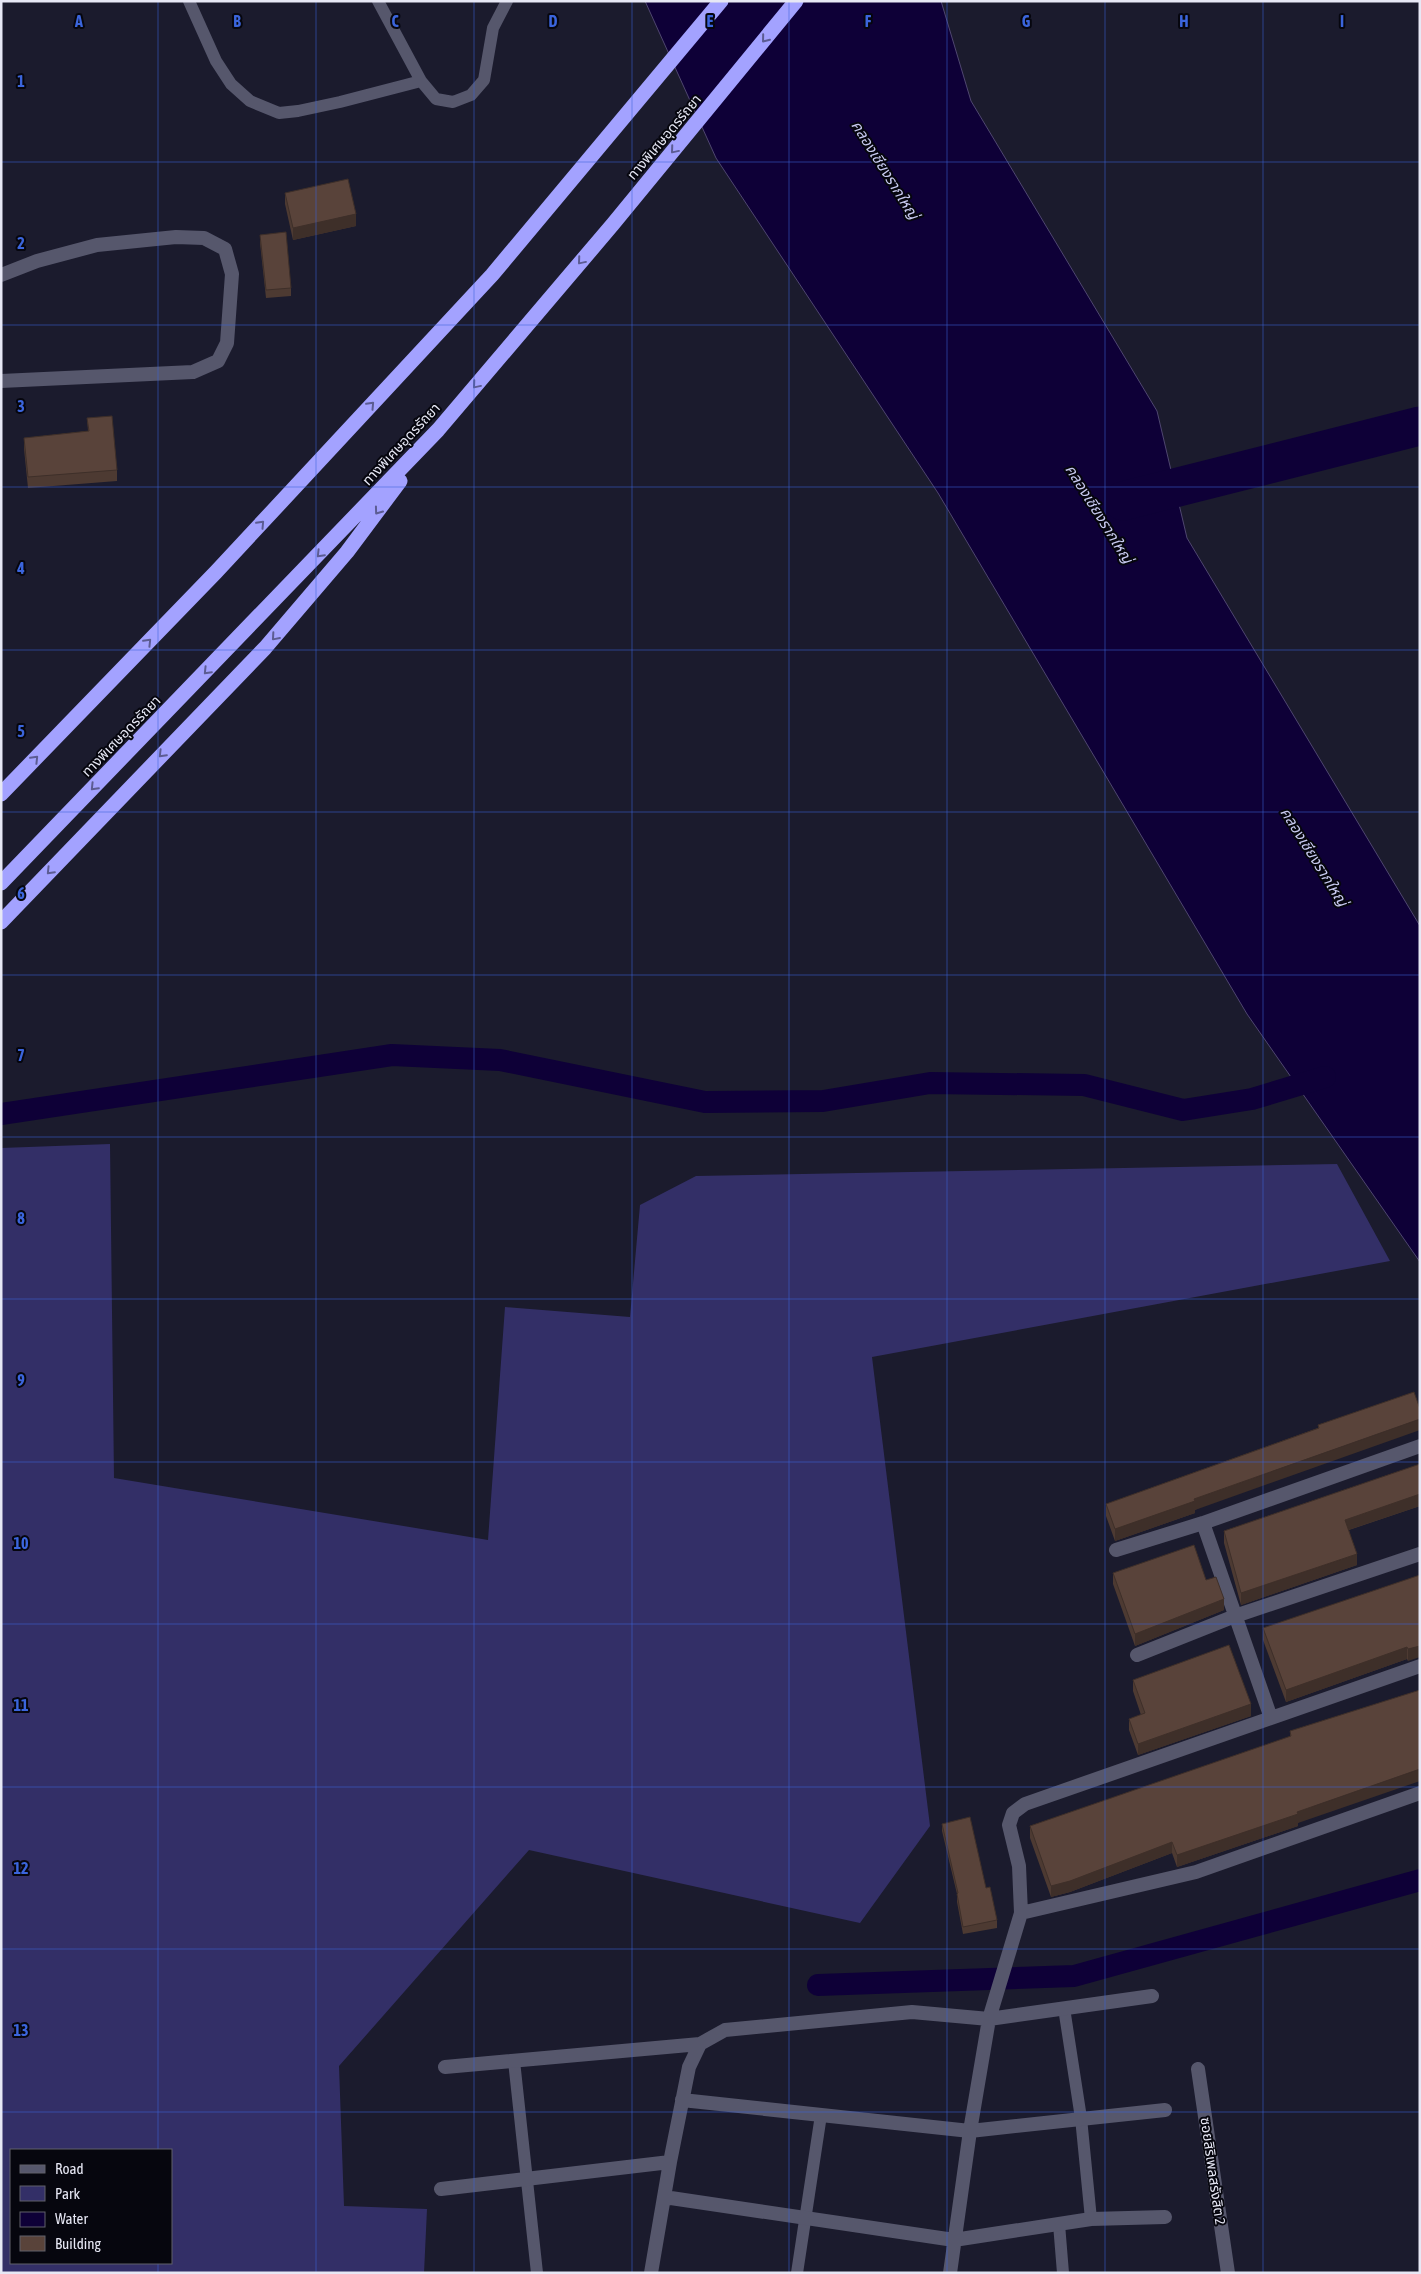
<svg xmlns="http://www.w3.org/2000/svg" width="1421" height="2274" viewBox="0 0 1421 2274" font-family="'Asap Condensed','Noto Sans Thai',sans-serif">
  <style>
    .green { fill: #332f67; fill-rule: evenodd }
    .water { fill: #0e0037; stroke: #4f4670 }
    .lines { fill: none; stroke-linecap: round; stroke-linejoin: round }
    .canal { stroke: #0e0037; stroke-width: 22 }
    .river { stroke: #0e0037; stroke-width: 39 }
    .service { stroke: #56576c; stroke-width: 12 }
    .minor { stroke: #56576c; stroke-width: 14 }
    .motorway { stroke: #a3a2ff; stroke-width: 15 }
    .wall { fill: #4d3a32 }
    .shaded-wall { fill: #3e2f29 }
    .building { fill: #59433a; stroke: #3e2f29 }
    .oneway { stroke: #5c5c93 }
    .grid { fill: none; stroke: #3b65dc; stroke-width: 1; stroke-opacity: 0.55 }
    .labels { text-anchor: middle; stroke-width: 4; stroke-linejoin: round; paint-order: stroke }
    .street-label { font-size: 14px; fill: #e7e8f5; stroke: #06060e }
    .water-label { font-size: 15px; font-style: italic; fill: #c8caf0; stroke: #06060e }
    .grid-label { font-size: 16px; text-anchor: middle; font-weight: bold; fill: #3b65dc; stroke: #06060e; stroke-width: 4; stroke-linejoin: round; paint-order: stroke }
  </style>
  <rect width="100%" height="100%" fill="#1b1b2d"/>
  <!-- green -->
  <path class="green" d="M 110,1144 L 114,1478 L 488,1540 L 505,1307 L 630,1317 L 640,1205 L 696,1176 L 1337,1164 L 1390,1261 L 872,1357 L 930,1826 L 860,1923 L 529,1850 L 339,2066 L 344,2206 L 427,2209 L 424,2273 L 1,2273 L 1,1148 ZM 11,2150 L 171,2150 L 171,2263 L 11,2263 Z"/>
  <!-- water -->
  <path class="water" d="M 645,1 L 941,1 L 971,101 L 1157,411 L 1187,538 L 1420,926 L 1420,1262 L 1247,1014 L 938,493 L 716,158 Z"/>
  <g class="lines">
    <!-- canal -->
    <path class="canal" d="M 1,1114 L 392,1055 L 500,1060 L 705,1102 L 823,1101 L 930,1083 L 1084,1085 L 1183,1110 L 1252,1099 L 1325,1077
      M 818,1985 L 1074,1976 L 1420,1880"/>
    <!-- river -->
    <path class="river" d="M 1123,501 L 1420,426"/>
    <!-- service -->
    <path class="service" d="M 189,1 L 216,61 L 231,84 L 250,101 L 279,113 L 298,111 L 340,102 L 421,81
      M 378,1 L 421,81 L 436,99 L 453,102 L 471,95 L 484,80 L 493,28 L 507,1
      M 1064,2008 L 1081,2118 L 1091,2219
      M 514,2061 L 537,2273
      M 1059,2224 L 1063,2273
      M 797,2273 L 821,2115"/>
    <!-- minor -->
    <path class="minor" d="M 1,275 L 37,261 L 97,245 L 176,237 L 204,238 L 225,249 L 232,274 L 227,343 L 218,361 L 193,372 L 1,381
      M 1203,1523 L 1271,1718
      M 1116,1550 L 1203,1523 L 1420,1446
      M 1137,1655 L 1235,1616 L 1420,1554
      M 1021,1913 L 1196,1872 L 1420,1793
      M 445,2067 L 700,2044
      M 1198,2069 L 1228,2273
      M 682,2100 L 970,2131 L 1165,2110
      M 441,2189 L 670,2162
      M 664,2197 L 954,2240 L 1091,2219 L 1165,2217
      M 651,2273 L 670,2162 L 689,2067 L 700,2044 L 725,2030 L 912,2012 L 989,2019 L 1021,1913 L 1019,1866 L 1009,1825 L 1013,1813 L 1025,1804 L 1420,1666
      M 950,2273 L 970,2131 L 989,2019 L 1152,1996"/>
    <!-- motorway -->
    <path class="motorway" d="M 1,794 L 216,572 L 492,275 L 721,1
      M 1,883 L 438,430 L 613,224 L 796,1
      M 1,922 L 265,648 L 347,552 L 400,481"/>
  </g>
  <!-- wall -->
  <path class="wall" d="M 285,193 L 356,226 L 293,240 L 285,204 Z
    M 260,235 L 291,288 L 291,296 L 266,298 L 260,243 Z
    M 87,418 L 117,470 L 117,481 L 28,488 L 24,449 L 24,438 L 88,431 Z
    M 1414,1392 L 1195,1510 L 1195,1513 L 1115,1541 L 1106,1516 L 1106,1504 L 1318,1428 L 1318,1425 Z
    M 1420,1464 L 1420,1506 L 1349,1530 L 1357,1565 L 1241,1605 L 1224,1543 L 1224,1531 Z
    M 1113,1573 L 1206,1580 L 1224,1610 L 1135,1646 L 1113,1584 Z
    M 1420,1575 L 1408,1661 L 1407,1659 L 1286,1702 L 1263,1640 L 1263,1628 Z
    M 1133,1680 L 1251,1716 L 1138,1755 L 1129,1730 L 1129,1719 L 1141,1715 L 1133,1691 Z
    M 1420,1690 L 1298,1823 L 1298,1826 L 1177,1867 L 1172,1853 L 1070,1892 L 1051,1897 L 1030,1838 L 1030,1826 L 1290,1737 L 1290,1731 Z
    M 942,1824 L 986,1888 L 997,1920 L 997,1928 L 963,1934 L 957,1902 L 957,1894 L 942,1831 Z"/>
  <!-- shaded-wall -->
  <path class="shaded-wall" d="M 356,214 L 356,226 L 293,240 L 293,228 Z
    M 1420,1419 L 1420,1430 L 1195,1510 L 1195,1513 L 1115,1541 L 1115,1529 L 1194,1499 Z
    M 1420,1494 L 1420,1506 L 1345,1531 L 1345,1520 Z
    M 1357,1554 L 1357,1565 L 1241,1605 L 1241,1593 Z
    M 1224,1599 L 1224,1610 L 1135,1646 L 1135,1634 Z
    M 1420,1646 L 1420,1657 L 1408,1661 L 1408,1649 Z
    M 1407,1647 L 1407,1659 L 1286,1702 L 1286,1690 Z
    M 1251,1704 L 1251,1716 L 1138,1755 L 1138,1744 Z
    M 1420,1769 L 1420,1781 L 1298,1823 L 1298,1826 L 1177,1867 L 1177,1855 L 1297,1812 Z
    M 1172,1842 L 1172,1853 L 1070,1892 L 1051,1897 L 1051,1886 Z"/>
  <!-- building -->
  <path class="building" d="M 348,179 L 356,214 L 293,228 L 285,193 Z
    M 286,232 L 291,288 L 266,290 L 260,235 Z
    M 112,416 L 117,470 L 28,477 L 24,438 L 89,431 L 87,418 Z
    M 1414,1392 L 1420,1409 L 1420,1419 L 1194,1499 L 1195,1501 L 1115,1529 L 1106,1504 L 1319,1428 L 1318,1425 Z
    M 1420,1464 L 1420,1494 L 1345,1520 L 1357,1554 L 1241,1593 L 1224,1531 Z
    M 1194,1545 L 1206,1580 L 1216,1577 L 1224,1599 L 1135,1634 L 1113,1573 Z
    M 1420,1575 L 1420,1646 L 1408,1649 L 1407,1647 L 1286,1690 L 1263,1628 Z
    M 1229,1645 L 1251,1704 L 1138,1744 L 1129,1719 L 1145,1713 L 1133,1680 Z
    M 1420,1690 L 1420,1769 L 1297,1812 L 1298,1814 L 1177,1855 L 1172,1842 L 1070,1881 L 1051,1886 L 1030,1826 L 1291,1736 L 1290,1731 Z
    M 970,1817 L 986,1888 L 990,1887 L 997,1920 L 963,1927 L 957,1894 L 958,1893 L 942,1824 Z"/>
  <!-- one-way arrows -->
  <defs><path id="oneway-chevron" d="M-2-3.5L2.5 0L-2 3.5" fill="none" stroke-width="1.6" stroke-linecap="round" stroke-linejoin="round" transform="scale(1.25)"/></defs>
  <g class="oneway">
    <use href="#oneway-chevron" transform="translate(765 39) rotate(129)"/>
    <use href="#oneway-chevron" transform="translate(674 150) rotate(130)"/>
    <use href="#oneway-chevron" transform="translate(581 261) rotate(130)"/>
    <use href="#oneway-chevron" transform="translate(476 385) rotate(130)"/>
    <use href="#oneway-chevron" transform="translate(371 405) rotate(-47)"/>
    <use href="#oneway-chevron" transform="translate(378 511) rotate(126)"/>
    <use href="#oneway-chevron" transform="translate(261 524) rotate(-47)"/>
    <use href="#oneway-chevron" transform="translate(320 554) rotate(134)"/>
    <use href="#oneway-chevron" transform="translate(275 637) rotate(131)"/>
    <use href="#oneway-chevron" transform="translate(148 642) rotate(-46)"/>
    <use href="#oneway-chevron" transform="translate(207 671) rotate(134)"/>
    <use href="#oneway-chevron" transform="translate(162 754) rotate(134)"/>
    <use href="#oneway-chevron" transform="translate(35 759) rotate(-46)"/>
    <use href="#oneway-chevron" transform="translate(94 787) rotate(134)"/>
    <use href="#oneway-chevron" transform="translate(50 871) rotate(134)"/>
  </g>
  <!-- grid -->
  <path class="grid" d="M 158,1 L 158,2150M 316,1 L 316,2273M 474,1 L 474,2273M 632,1 L 632,2273M 789,1 L 789,2273M 947,1 L 947,2273M 1105,1 L 1105,2273M 1263,1 L 1263,2273M 1,162 L 1420,162M 1,325 L 1420,325M 1,487 L 1420,487M 1,650 L 1420,650M 1,812 L 1420,812M 1,975 L 1420,975M 1,1137 L 1420,1137M 1,1299 L 1420,1299M 1,1462 L 1420,1462M 1,1624 L 1420,1624M 1,1787 L 1420,1787M 1,1949 L 1420,1949M 1,2112 L 1420,2112M 158,2263 L 158,2273"/>
  <g class="labels">
    <!-- street labels -->
    <g class="street-label">
      <text transform="translate(664 137) rotate(-50)" y="5">ทางพิเศษอุดรรัถยา</text>
      <text transform="translate(401 444) rotate(-47)" y="5">ทางพิเศษอุดรรัถยา</text>
      <text transform="translate(121 736) rotate(-46)" y="5">ทางพิเศษอุดรรัถยา</text>
      <text transform="translate(1213 2171) rotate(82)" y="5">ซอยสิริเพลสรังสิต 2</text>
    </g>
    <!-- water labels -->
    <g class="water-label">
      <text transform="translate(885 170) rotate(58)" y="5">คลองเชียงรากใหญ่</text>
      <text transform="translate(1099 514) rotate(58)" y="5">คลองเชียงรากใหญ่</text>
      <text transform="translate(1314 857) rotate(58)" y="5">คลองเชียงรากใหญ่</text>
    </g>
  </g>
  <g class="grid-label">
    <text x="79" y="27">A</text>
    <text x="237" y="27">B</text>
    <text x="395" y="27">C</text>
    <text x="553" y="27">D</text>
    <text x="710" y="27">E</text>
    <text x="868" y="27">F</text>
    <text x="1026" y="27">G</text>
    <text x="1184" y="27">H</text>
    <text x="1342" y="27">I</text>
    <text x="21" y="87">1</text>
    <text x="21" y="249">2</text>
    <text x="21" y="412">3</text>
    <text x="21" y="574">4</text>
    <text x="21" y="737">5</text>
    <text x="21" y="899">6</text>
    <text x="21" y="1061">7</text>
    <text x="21" y="1224">8</text>
    <text x="21" y="1386">9</text>
    <text x="21" y="1549">10</text>
    <text x="21" y="1711">11</text>
    <text x="21" y="1874">12</text>
    <text x="21" y="2036">13</text>
  </g>
  <!-- border -->
  <rect width="1421" height="2274" fill="none" stroke="#e7e8f5" stroke-width="5"/>
  <!-- legend -->
  <rect x="10" y="2149" width="162" height="115" fill="#06060e" stroke="#60606a"/>
  <rect x="20" y="2165" width="25" height="8" fill="#56576c" stroke="#60606a"/>
  <text x="55" y="2174" font-size="15" fill="#e7e8f5">Road</text>
  <rect x="20" y="2186" width="25" height="15" fill="#332f67" stroke="#60606a"/>
  <text x="55" y="2199" font-size="15" fill="#e7e8f5">Park</text>
  <rect x="20" y="2212" width="25" height="15" fill="#0e0037" stroke="#60606a"/>
  <text x="55" y="2224" font-size="15" fill="#e7e8f5">Water</text>
  <rect x="20" y="2236" width="25" height="15" fill="#59433a" stroke="#60606a"/>
  <text x="55" y="2249" font-size="15" fill="#e7e8f5">Building</text>
</svg>
